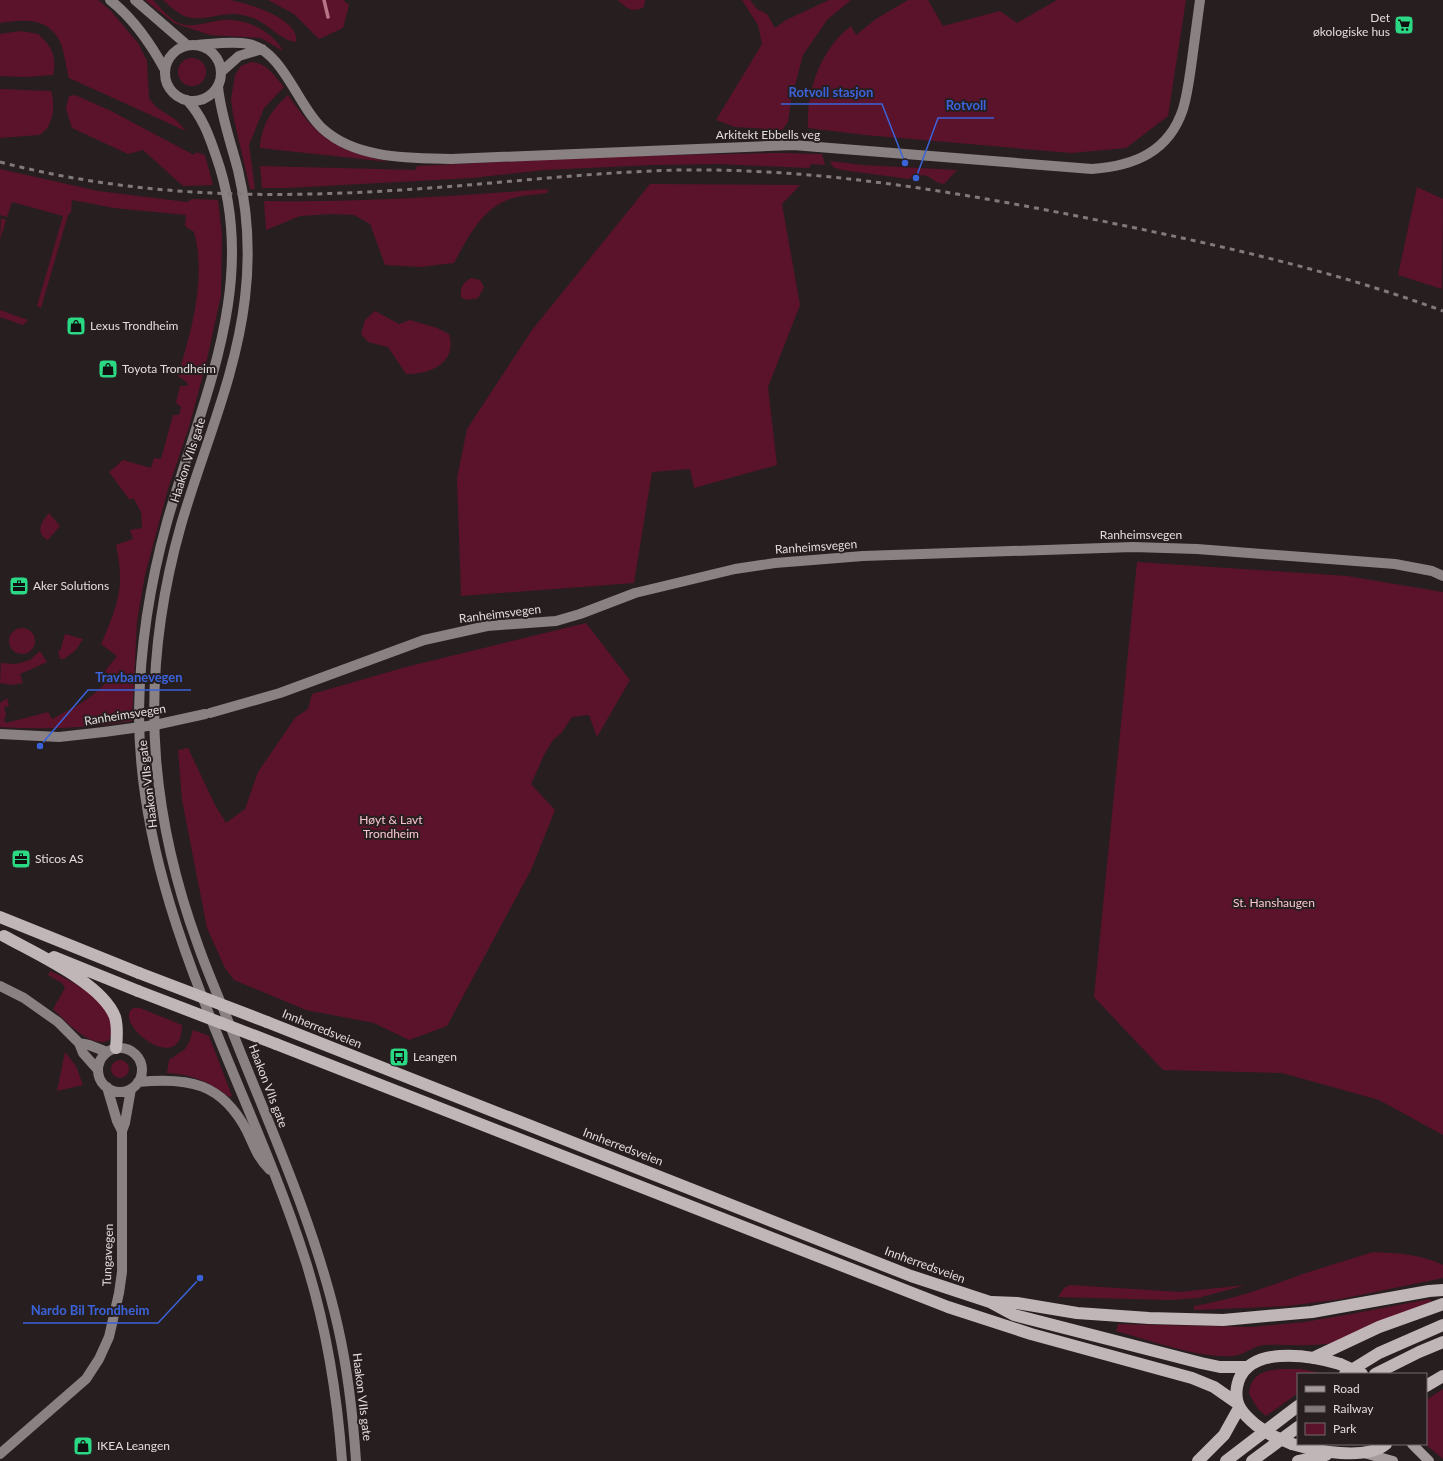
<svg xmlns="http://www.w3.org/2000/svg" width="1443" height="1461" viewBox="0 0 1443 1461" font-family="Lato,sans-serif">
  <style>
    .green { fill: #5b132b }
    .lines { fill: none; stroke-linecap: round; stroke-linejoin: round }
    .stream { stroke: #b67486; stroke-width: 3.5 }
    .secondary { stroke: #898182; stroke-width: 10 }
    .primary { stroke: #a69c9e; stroke-width: 10 }
    .highway { stroke: #c0b5b7; stroke-width: 12 }
    .rail { stroke: #817a7b; stroke-width: 3; stroke-dasharray: 5 5; stroke-linecap: butt }
    .secondary-bridge { stroke: #898182; stroke-width: 10 }
    .highway-bridge { stroke: #c0b5b7; stroke-width: 12 }
    .labels { text-anchor: middle; stroke-width: 4; stroke-linejoin: round; paint-order: stroke }
    .poi-label { font-size: 12px; fill: #e2dcdd; stroke: #271e20; text-anchor: start }
    .street-label { font-size: 12px; fill: #e2dcdd; stroke: #271e20 }
    .park-label { font-size: 12px; fill: #fac6d0; stroke: #271e20 }
    .leader { fill: none; stroke: #3b63d9; stroke-width: 1.5 }
    .callout-dot { fill: #3b63d9; stroke: #271e20; stroke-width: 1.5 }
    .callout-label { font-size: 13px; text-anchor: middle; font-weight: bold; fill: #3b63d9; stroke: #271e20; stroke-width: 4; stroke-linejoin: round; paint-order: stroke }
  </style>
  <rect width="100%" height="100%" fill="#271e20"/>
  <!-- green -->
  <path class="green" d="M 0,0 L 98,0 L 111,11 L 138,43 L 147,61 L 149,98 L 156,107 L 176,120 L 186,131 L 69,78 C 66,67 65,55 61,44 C 50,17 24,19 0,23 Z
    M 145,0 L 153,0 C 160,7 171,21 181,24 C 195,28 209,21 223,20 C 246,18 272,31 283,51 L 261,38 L 210,35 L 174,23 Z
    M 163,0 C 185,0 207,0 228,0 C 246,2 301,19 296,42 C 280,40 269,24 253,18 C 227,8 214,20 192,18 C 181,17 171,7 163,0 Z
    M 268,0 L 343,0 L 349,5 L 343,28 L 319,39 L 294,14 Z
    M 618,0 L 645,0 L 644,7 C 633,13 627,9 618,0 Z
    M 742,0 L 750,0 L 757,9 L 767,14 L 775,28 L 786,20 L 829,0 L 851,0 L 827,20 L 803,55 L 791,101 L 788,122 L 782,130 L 735,127 L 716,120 L 762,44 L 758,25 Z
    M 908,0 L 928,0 L 943,26 L 1000,11 L 1017,23 L 1057,0 L 1186,0 L 1168,116 L 1126,148 L 1071,153 L 865,135 L 808,128 C 806,90 821,49 851,26 L 856,35 L 876,19 Z
    M 21,31 L 38,34 C 52,46 57,57 53,75 L 25,77 L 0,76 L 0,34 Z
    M178 72a14 14 0 1 1 28 0a14 14 0 1 1-28 0Z
    M 251,62 C 267,63 274,75 284,87 L 264,108 L 249,145 L 255,189 L 250,189 L 233,115 L 231,99 L 235,75 L 241,66 Z
    M 0,89 L 51,91 C 56,104 53,129 39,135 L 0,138 Z
    M 75,95 L 111,111 L 194,155 L 196,152 L 205,155 L 213,185 L 183,186 L 143,150 L 128,154 L 72,128 L 66,109 L 69,96 Z
    M 288,95 C 320,141 335,149 389,162 L 260,148 C 261,126 272,109 288,95 Z
    M 782,153 L 822,154 L 825,165 L 811,164 L 809,168 L 717,164 L 652,165 L 544,170 L 472,178 L 287,188 L 262,188 L 260,166 L 415,170 L 417,166 C 539,160 660,154 782,153 Z
    M 830,161 L 862,165 L 957,170 L 944,184 C 928,182 932,169 909,179 L 842,170 L 833,167 Z
    M 0,169 L 98,191 L 187,202 L 192,199 L 218,200 L 222,235 L 221,295 L 206,364 L 189,427 L 168,489 L 145,575 L 137,621 L 132,721 C 88,728 44,730 0,727 L 0,703 L 7,698 L 9,706 L 4,707 L 6,715 L 4,720 L 6,723 L 48,712 L 52,719 C 74,708 95,697 111,677 L 105,671 L 117,656 L 101,644 C 110,623 121,599 120,576 C 120,566 118,555 116,545 L 133,539 L 130,530 L 142,528 L 141,512 L 134,499 L 129,499 L 109,472 L 123,460 L 151,468 L 154,458 L 161,459 L 173,415 L 179,415 L 181,407 L 176,403 L 180,386 L 188,386 L 187,382 L 178,376 C 191,331 207,279 194,232 L 185,226 L 186,215 L 114,208 L 72,200 L 71,212 L 68,215 L 41,308 L 37,306 L 63,216 L 12,202 L 7,217 L 0,215 Z
    M 650,184 L 800,185 L 782,204 L 800,305 L 768,387 L 777,465 L 694,488 L 690,469 L 652,472 L 634,583 L 461,596 L 457,478 L 467,429 L 532,330 Z
    M 1417,187 L 1443,199 L 1442,289 L 1398,275 Z
    M 548,189 L 547,193 C 535,195 521,195 510,199 C 481,209 467,239 454,263 L 421,267 L 385,265 L 370,224 L 354,215 L 332,214 L 300,216 L 266,230 L 264,201 C 359,203 454,196 548,189 Z
    M 1,218 L 6,220 L 0,240 Z
    M 471,278 L 480,280 L 484,287 L 478,298 L 466,300 L 461,297 C 460,287 463,283 471,278 Z
    M 0,310 L 28,320 L 23,325 L 0,317 Z
    M 375,311 L 399,324 L 410,320 L 437,328 L 449,334 C 458,362 430,375 406,374 L 388,347 L 368,342 L 361,334 L 365,320 Z
    M 49,513 L 60,526 L 48,540 C 35,533 41,522 49,513 Z
    M 1137,562 L 1347,576 L 1443,592 L 1443,1135 L 1379,1100 L 1282,1073 L 1163,1070 L 1094,997 Z
    M 586,623 L 630,680 L 597,737 L 589,715 L 572,717 L 562,732 L 553,740 L 544,755 L 531,784 L 555,810 L 531,870 L 447,1026 L 409,1040 L 374,1023 L 306,1010 L 234,980 L 225,968 L 207,928 L 182,800 L 178,750 L 188,748 L 215,805 L 226,823 L 245,809 L 258,772 L 295,718 L 308,709 L 312,694 L 406,667 Z
    M9 641a13 13 0 1 1 26 0a13 13 0 1 1-26 0Z
    M 65,634 L 83,639 L 76,650 L 64,659 L 60,659 L 58,650 L 60,651 Z
    M 40,651 L 47,662 L 20,674 L 23,683 L 12,685 L 0,683 L 1,663 L 16,664 L 30,660 Z
    M 50,971 C 72,980 125,1009 109,1040 C 91,1050 65,1020 53,1009 L 65,988 L 62,983 L 48,975 Z
    M 133,1008 L 140,1008 L 182,1025 C 182,1079 111,1022 133,1008 Z
    M 193,1030 L 209,1036 L 232,1096 L 229,1097 C 210,1082 191,1074 167,1073 L 169,1060 L 185,1049 L 189,1043 Z
    M 65,1052 L 76,1066 L 83,1085 L 57,1091 Z
    M111 1069a9 9 0 1 1 18 0a9 9 0 1 1-18 0Z
    M 1373,1252 C 1397,1253 1420,1254 1443,1265 L 1443,1278 L 1341,1299 L 1288,1306 L 1194,1310 L 1194,1306 C 1231,1300 1264,1288 1300,1275 C 1324,1267 1348,1260 1373,1252 Z
    M 1070,1285 L 1180,1292 L 1246,1285 L 1198,1298 L 1170,1300 L 1058,1297 L 1064,1288 Z
    M 1430,1299 L 1432,1301 L 1332,1343 C 1311,1347 1286,1344 1264,1345 C 1252,1346 1245,1355 1233,1356 C 1201,1359 1149,1340 1116,1331 L 1118,1324 L 1251,1327 L 1304,1322 L 1351,1314 Z
    M 1301,1369 L 1326,1374 L 1298,1374 L 1298,1393 L 1266,1416 L 1258,1409 L 1249,1394 C 1251,1366 1280,1369 1301,1369 Z
    M 1443,1389 L 1443,1459 L 1425,1444 L 1426,1400 Z"/>
  <g class="lines">
    <!-- stream -->
    <path class="stream" d="M 324,0 L 328,17"/>
    <!-- secondary -->
    <path class="secondary" d="M 110,0 C 133,18 151,44 165,70
      M 135,0 L 187,45
      M 197,45 C 213,44 232,41 248,44 C 283,50 298,107 323,129 C 356,159 409,158 451,159 L 793,145 L 1092,169 C 1134,166 1169,152 1183,109 C 1187,96 1189,81 1191,67 C 1194,45 1197,22 1200,0
      M165 73a28 28 0 1 1 56 0a28 28 0 1 1-56 0Z
      M 221,72 L 239,56 L 262,49
      M 218,87 C 221,116 231,143 238,170 C 248,212 250,256 245,298 C 236,376 203,449 181,525 C 160,599 150,680 156,758 C 161,821 176,885 198,945 C 208,974 221,1002 232,1031 C 270,1128 315,1225 338,1327 C 348,1371 353,1416 356,1461
      M 187,100 C 202,116 209,135 216,156 C 261,282 201,401 167,522 C 150,583 140,647 139,711 C 138,908 247,1077 305,1259 C 326,1325 337,1392 342,1461
      M 210,713 L 280,693 L 424,640 L 487,626 L 556,621 L 580,614 L 635,593 L 735,569 L 775,563 L 863,556 L 1133,547 L 1197,549 L 1395,564 L 1432,571 L 1443,576
      M 0,734 L 59,737 L 104,732
      M 0,986 L 24,998 L 58,1022 L 79,1043 L 83,1053 L 98,1070
      M 79,1043 L 89,1045 L 107,1052
      M98 1070a22 22 0 1 1 44 0a22 22 0 1 1-44 0Z
      M 138,1082 C 189,1077 222,1083 247,1131 C 255,1148 257,1157 270,1170
      M 107,1087 L 117,1121 L 122,1131
      M 0,1454 L 86,1379 L 99,1359 L 109,1337 L 119,1293 L 122,1272 L 122,1131 L 125,1123 L 131,1089"/>
    <!-- primary -->
    <path class="primary" d="M 1412,1444 L 1429,1461
      M 1364,1453 L 1393,1461"/>
    <!-- highway -->
    <path class="highway" d="M 0,917 L 139,973
      M 4,936 C 36,954 102,983 115,1017 C 118,1027 117,1038 116,1048
      M 54,957 L 138,991
      M 267,1022 L 911,1276 L 990,1302 L 1014,1315 L 1201,1363 L 1220,1367 L 1246,1367
      M 276,1044 L 948,1307 L 1031,1334 L 1192,1378 L 1214,1387 L 1237,1403
      M 992,1302 L 1017,1303 L 1077,1313 L 1149,1318 L 1223,1320 L 1312,1312 L 1429,1291 L 1443,1290
      M 1313,1358 L 1379,1327 L 1443,1304
      M 1345,1374 L 1379,1353 L 1443,1325
      M 1375,1374 L 1419,1352 L 1443,1342
      M 1426,1386 L 1443,1376
      M 1256,1425 C 1243,1414 1234,1405 1237,1387 C 1244,1344 1310,1355 1340,1364
      M 1292,1444 C 1316,1451 1366,1461 1386,1444
      M 1198,1461 L 1224,1435 L 1239,1408
      M 1226,1461 L 1298,1406
      M 1252,1461 L 1298,1427
      M 1298,1461 L 1326,1455"/>
    <!-- rail -->
    <path class="rail" d="M 0,162 C 140,198 272,199 416,189 C 504,183 592,172 680,170 C 822,168 963,193 1102,221 C 1218,245 1332,270 1443,311"/>
    <!-- secondary-bridge -->
    <path class="secondary-bridge" d="M 104,732 L 155,725 L 205,714"/>
    <!-- highway-bridge -->
    <path class="highway-bridge" d="M 139,973 L 267,1022
      M 138,991 L 276,1044
      M 1340,1364 L 1362,1374
      M 1256,1425 L 1271,1435 L 1292,1444"/>
  </g>
  <!-- icons -->
  <defs>
    <g id="supermarket-square" transform="scale(1)"><rect x="-9" y="-9" width="18" height="18" rx="4" fill="#2bd884" stroke="#271e20"/><path d="M-6-5.5h2.5l.6 2H6L4.5 2H-2.5L-4.4-4H-6ZM-1.5 3.2a1.3 1.3 0 1 0 .1 0ZM3 3.2a1.3 1.3 0 1 0 .1 0Z" fill="#111"/></g>
    <g id="shop-square" transform="scale(1)"><rect x="-9" y="-9" width="18" height="18" rx="4" fill="#2bd884" stroke="#271e20"/><path d="M-5-2.5h2.3a2.7 3.5 0 0 1 5.4 0H5L5.5 6h-11ZM-1.5-2.5h3a1.5 2.3 0 0 0-3 0Z" fill="#111"/></g>
    <g id="office-square" transform="scale(1)"><rect x="-9" y="-9" width="18" height="18" rx="4" fill="#2bd884" stroke="#271e20"/><path d="M-6-3h4V-5.5h4V-3h4V5H-6ZM-1-4.5V-3h2v-1.5ZM-6 0V1H6V0Z" fill="#111"/></g>
    <g id="bus-square" transform="scale(1)"><rect x="-9" y="-9" width="18" height="18" rx="4" fill="#2bd884" stroke="#271e20"/><path d="M-5-6H5V4H4V6H2V4H-2V6H-4V4H-5ZM-3.5-4V0h7V-4ZM-3.5 1.2v1.5H-2V1.2ZM2 1.2v1.5H3.5V1.2Z" fill="#111"/></g>
  </defs>
  <g fill-rule="evenodd">
    <use href="#supermarket-square" x="1404" y="25"/>
    <use href="#shop-square" x="76" y="326"/>
    <use href="#shop-square" x="108" y="369"/>
    <use href="#office-square" x="19" y="586"/>
    <use href="#office-square" x="21" y="859"/>
    <use href="#bus-square" x="399" y="1057"/>
    <use href="#shop-square" x="83" y="1446"/>
  </g>
  <g class="labels">
    <!-- poi labels -->
    <g class="poi-label">
      <text x="1390" y="22" text-anchor="end">Det<tspan x="1390" dy="14">økologiske hus</tspan></text>
      <text x="90" y="330">Lexus Trondheim</text>
      <text x="122" y="373">Toyota Trondheim</text>
      <text x="33" y="590">Aker Solutions</text>
      <text x="35" y="863">Sticos AS</text>
      <text x="413" y="1061">Leangen</text>
      <text x="97" y="1450">IKEA Leangen</text>
    </g>
    <!-- street labels -->
    <g class="street-label">
      <text x="768" y="139">Arkitekt Ebbells veg</text>
      <text transform="translate(188 460) rotate(-72)" y="4">Haakon VIIs gate</text>
      <text x="1141" y="539">Ranheimsvegen</text>
      <text transform="translate(816 547) rotate(-4)" y="4">Ranheimsvegen</text>
      <text transform="translate(500 614) rotate(-7)" y="4">Ranheimsvegen</text>
      <text transform="translate(125 715) rotate(-9)" y="4">Ranheimsvegen</text>
      <text transform="translate(148 784) rotate(-97)" y="4">Haakon VIIs gate</text>
      <text transform="translate(322 1029) rotate(22)" y="4">Innherredsveien</text>
      <text transform="translate(268 1086) rotate(69)" y="4">Haakon VIIs gate</text>
      <text transform="translate(623 1147) rotate(21)" y="4">Innherredsveien</text>
      <text transform="translate(108 1255) rotate(-88)" y="4">Tungavegen</text>
      <text transform="translate(925 1265) rotate(20)" y="4">Innherredsveien</text>
      <text transform="translate(362 1397) rotate(83)" y="4">Haakon VIIs gate</text>
    </g>
    <!-- park labels -->
    <g class="park-label">
      <text x="391" y="824">Høyt &amp; Lavt<tspan x="391" dy="14">Trondheim</tspan></text>
      <text x="1274" y="907">St. Hanshaugen</text>
    </g>
  </g>
  <!-- callouts -->
  <path class="leader" d="M905 163L882 104H781M916 178L938 118H994M40 746L88 690H191M200 1278L158 1323H23"/>
  <g class="callout-dot">
    <circle cx="905" cy="163" r="4"/>
    <circle cx="916" cy="178" r="4"/>
    <circle cx="40" cy="746" r="4"/>
    <circle cx="200" cy="1278" r="4"/>
  </g>
  <g class="callout-label">
    <text x="831" y="97">Rotvoll stasjon</text>
    <text x="966" y="110">Rotvoll</text>
    <text x="139" y="682">Travbanevegen</text>
    <text x="90" y="1315">Nardo Bil Trondheim</text>
  </g>
  <!-- legend -->
  <rect x="1297" y="1373" width="130" height="72" fill="#271e20" stroke="#726a6c"/>
  <rect x="1305" y="1386" width="20" height="6" fill="#a69c9e" stroke="#726a6c"/>
  <text x="1333" y="1393" font-size="12" fill="#e2dcdd">Road</text>
  <rect x="1305" y="1406" width="20" height="6" fill="#817a7b" stroke="#726a6c"/>
  <text x="1333" y="1413" font-size="12" fill="#e2dcdd">Railway</text>
  <rect x="1305" y="1423" width="20" height="12" fill="#5b132b" stroke="#726a6c"/>
  <text x="1333" y="1433" font-size="12" fill="#e2dcdd">Park</text>
</svg>
